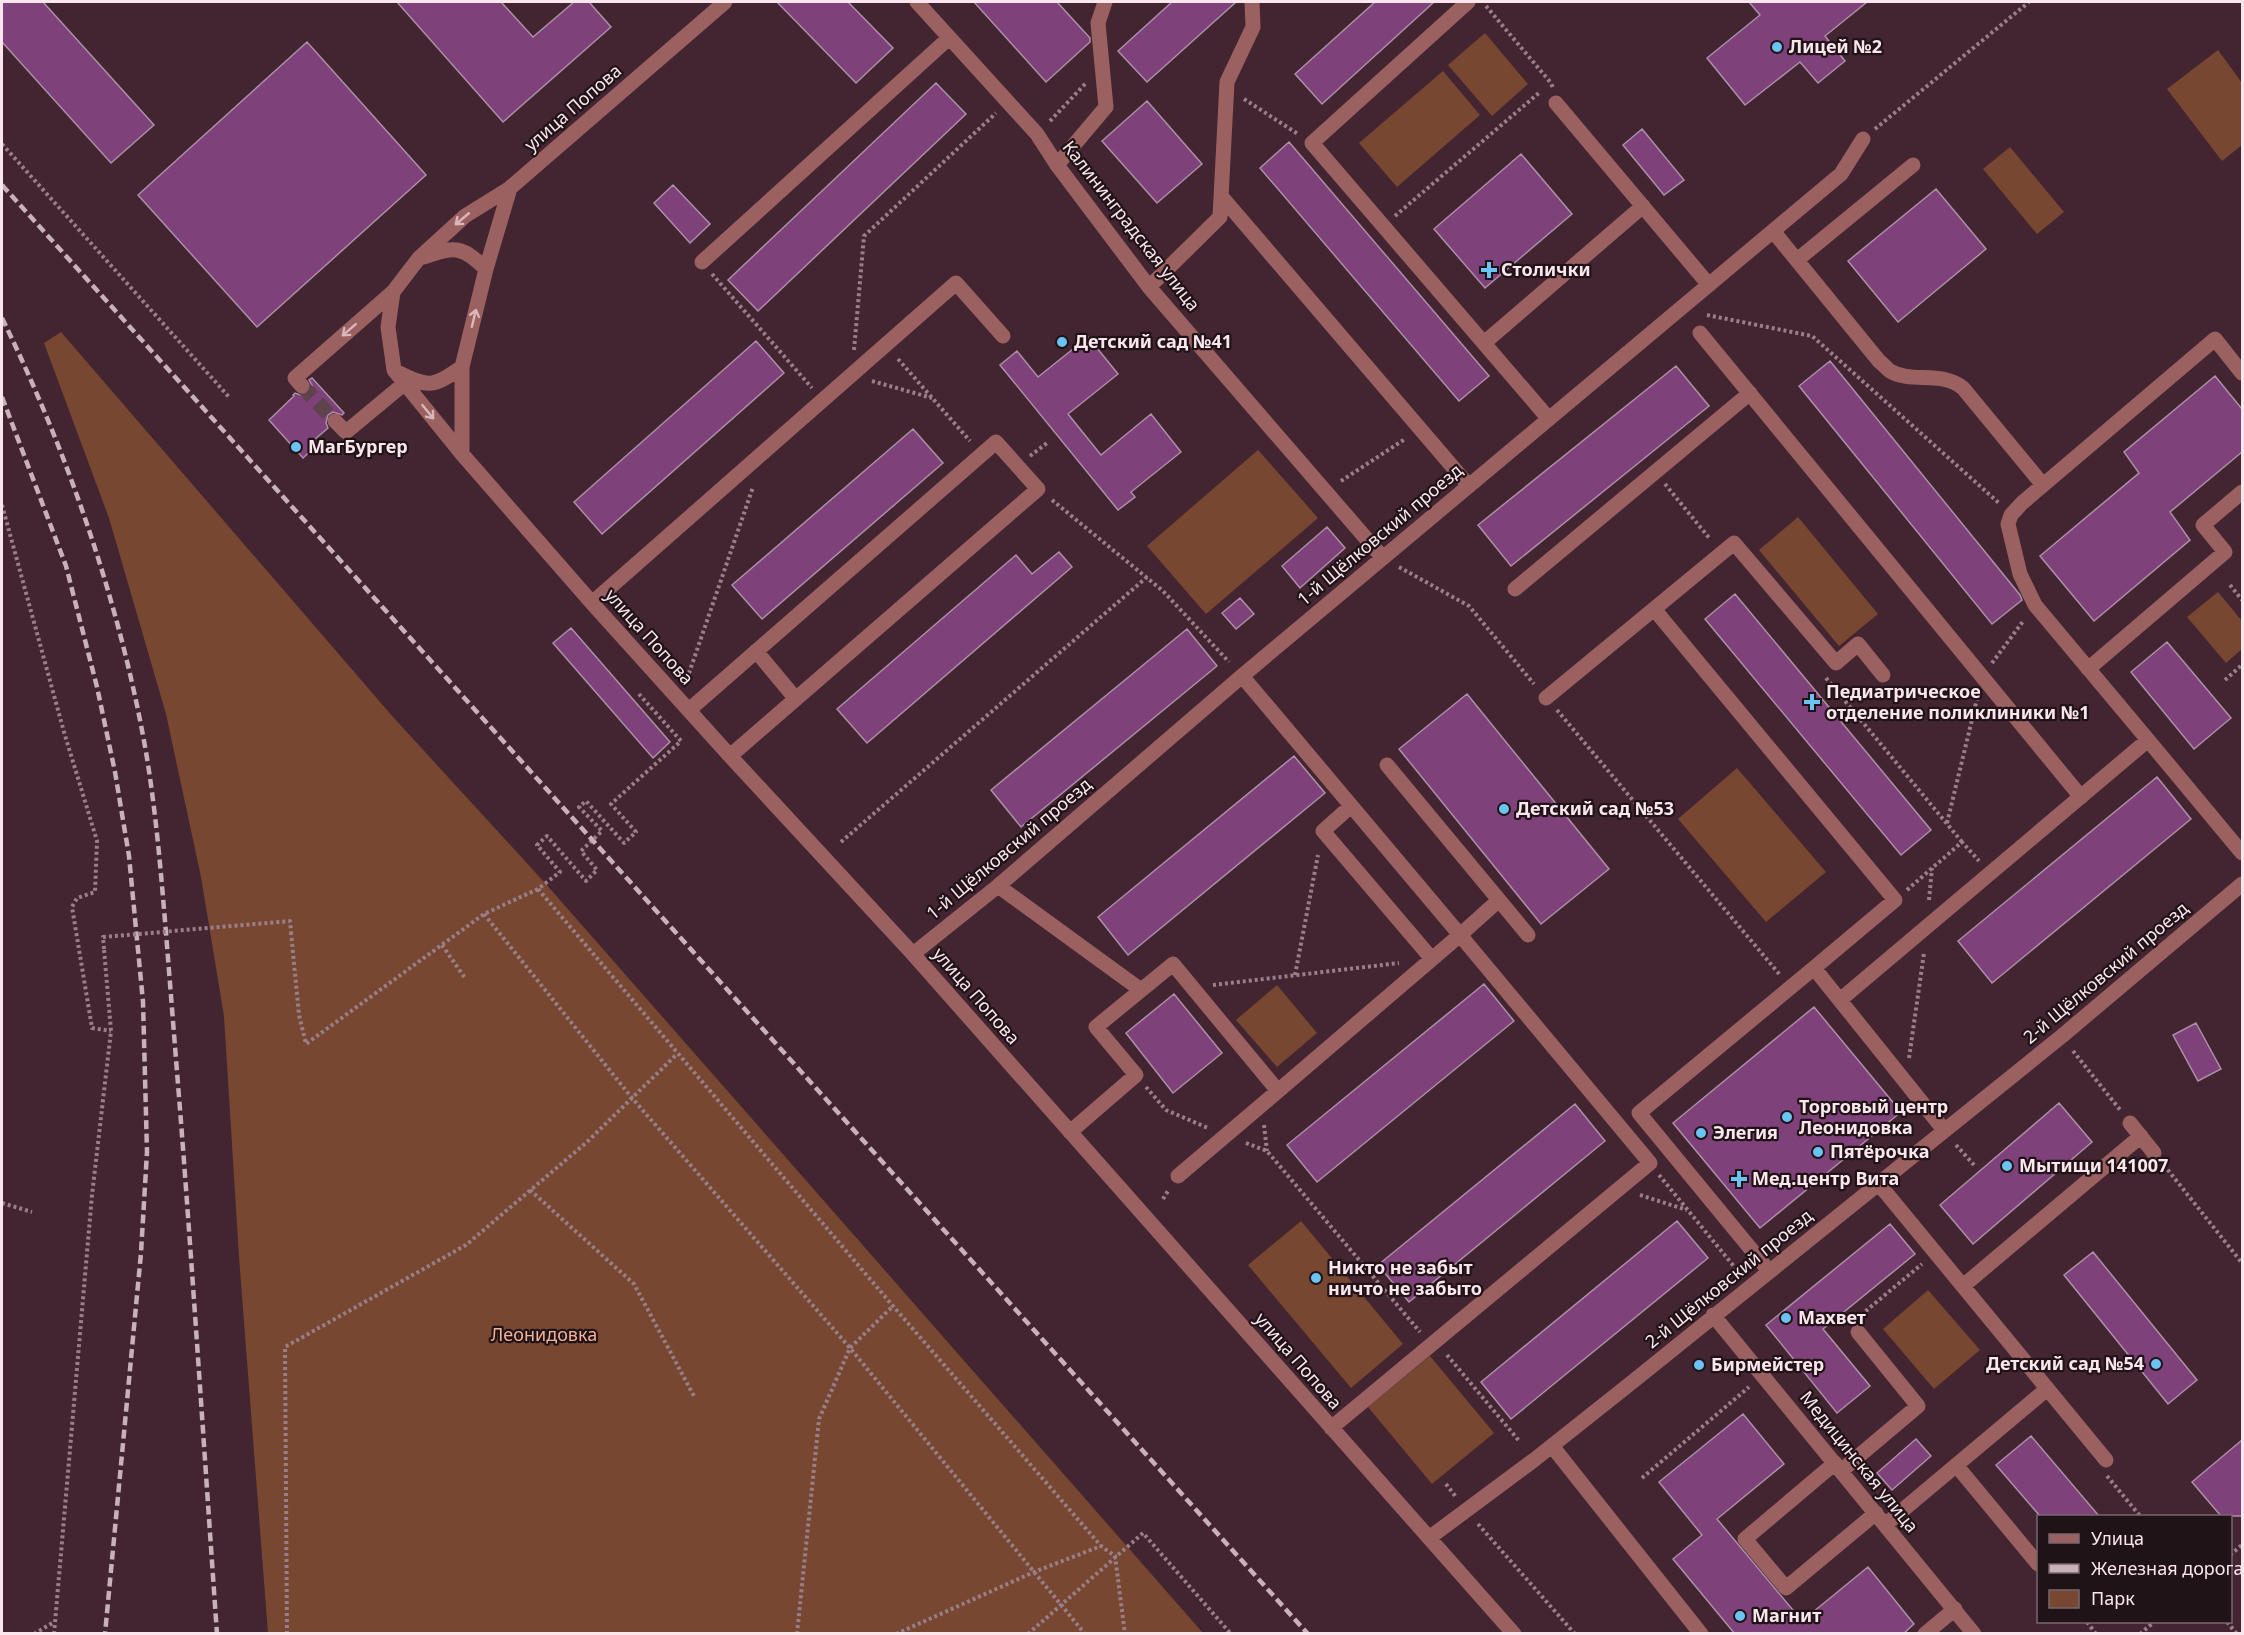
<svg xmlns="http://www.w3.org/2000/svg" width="2244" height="1635" viewBox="0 0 2244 1635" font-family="'Noto Sans',sans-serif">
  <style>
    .green { fill: #784731 }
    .building { fill: #7f4179; stroke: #ac8fa8; stroke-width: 1.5 }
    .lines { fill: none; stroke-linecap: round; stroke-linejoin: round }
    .minor-tunnel { stroke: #5e424c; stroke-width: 15; stroke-dasharray: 15 8; stroke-linecap: butt }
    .path { stroke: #987f88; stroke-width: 4; stroke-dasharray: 3 3; stroke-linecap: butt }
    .minor { stroke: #9b6060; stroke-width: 15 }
    .rail { stroke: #c8b1b8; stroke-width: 4.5; stroke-dasharray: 9 4.5; stroke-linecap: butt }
    .path-bridge { stroke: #987f88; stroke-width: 4; stroke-dasharray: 3 3; stroke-linecap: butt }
    .oneway { stroke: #d9b7bb }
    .poi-dot { fill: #6bc3f2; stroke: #201318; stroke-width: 2 }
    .labels { text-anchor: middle; stroke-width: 4.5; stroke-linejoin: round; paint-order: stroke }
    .poi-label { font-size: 18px; font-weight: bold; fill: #fae6ec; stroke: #201318; text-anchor: start }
    .street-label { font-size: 18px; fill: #fae6ec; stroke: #201318 }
    .park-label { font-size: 18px; fill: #f4b397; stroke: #201318 }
  </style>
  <rect width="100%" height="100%" fill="#422530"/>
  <!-- green -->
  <path class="green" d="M 1485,33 L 1528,84 L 1492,116 L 1448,65 Z
    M 2218,50 L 2242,83 L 2242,145 L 2222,161 L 2167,89 Z
    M 1443,71 L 1480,115 L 1397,187 L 1359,143 Z
    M 2010,147 L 2064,212 L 2037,234 L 1983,169 Z
    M 61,332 L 393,717 L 545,883 L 1203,1633 L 268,1633 L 239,1257 L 224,1016 L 201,877 L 166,714 L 109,518 L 44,343 Z
    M 1258,450 L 1318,518 L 1206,614 L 1147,546 Z
    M 1798,517 L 1878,614 L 1839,646 L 1759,550 Z
    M 2218,592 L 2242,621 L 2242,649 L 2226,663 L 2187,617 Z
    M 1737,768 L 1826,872 L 1766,922 L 1678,819 Z
    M 1277,985 L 1317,1033 L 1277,1067 L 1236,1020 Z
    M 1301,1221 L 1403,1344 L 1351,1388 L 1248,1265 Z
    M 1928,1290 L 1980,1350 L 1934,1389 L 1883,1329 Z
    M 1430,1356 L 1494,1433 L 1432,1484 L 1368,1407 Z"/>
  <!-- building -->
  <path class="building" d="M 2,2 L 43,2 L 154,125 L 111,163 L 2,42 Z
    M 397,2 L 501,2 L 533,37 L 574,2 L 589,2 L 611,27 L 503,122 Z
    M 777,2 L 848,2 L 893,48 L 856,83 Z
    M 974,2 L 1057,2 L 1090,38 L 1090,42 L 1046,82 Z
    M 1172,2 L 1236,2 L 1147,82 L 1118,51 Z
    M 1375,2 L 1434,2 L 1322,104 L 1295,74 Z
    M 1749,2 L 1867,2 L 1825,36 L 1845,61 L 1818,83 L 1800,62 L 1745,105 L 1707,58 L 1760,15 Z
    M 307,42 L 426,175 L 257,327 L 138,195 Z
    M 936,83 L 966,114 L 758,311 L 728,280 Z
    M 1147,101 L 1202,164 L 1157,203 L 1102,141 Z
    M 1642,129 L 1684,180 L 1664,195 L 1623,145 Z
    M 1289,142 L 1489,376 L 1459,401 L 1260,168 Z
    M 1521,154 L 1572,214 L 1485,288 L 1434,229 Z
    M 673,185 L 710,224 L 690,243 L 654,203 Z
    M 1936,189 L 1986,249 L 1898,322 L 1848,261 Z
    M 1088,337 L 1118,374 L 1068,414 L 1101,455 L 1151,414 L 1181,452 L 1131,492 L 1135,497 L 1118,510 L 1000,365 L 1017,351 L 1038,377 Z
    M 756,341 L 784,373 L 602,534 L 574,502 Z
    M 1830,361 L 2020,595 L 2022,600 L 1992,624 L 1799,386 Z
    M 1676,366 L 1709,406 L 1511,566 L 1478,525 Z
    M 2215,376 L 2242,409 L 2242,452 L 2170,512 L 2190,540 L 2094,621 L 2040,556 L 2139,473 L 2124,452 Z
    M 312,378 L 344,413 L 342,415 L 333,412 L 328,415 L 326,423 L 328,428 L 314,440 L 318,444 L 303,458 L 269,420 L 294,396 L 293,395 L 295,393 L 303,396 L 309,393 L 312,385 L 309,380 Z
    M 913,429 L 943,463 L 762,619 L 732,585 Z
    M 1327,527 L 1345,548 L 1300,588 L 1282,566 Z
    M 1059,552 L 1072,567 L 867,743 L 837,709 L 1016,555 L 1032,574 Z
    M 1735,594 L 1931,830 L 1901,855 L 1705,619 Z
    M 1240,598 L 1254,614 L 1236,629 L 1222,613 Z
    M 571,628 L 670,742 L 653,758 L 553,643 Z
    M 1187,629 L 1217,666 L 1021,827 L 991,790 Z
    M 2167,642 L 2231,718 L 2194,749 L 2131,672 Z
    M 1467,694 L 1609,869 L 1541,924 L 1399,749 Z
    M 1294,756 L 1325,793 L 1128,955 L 1098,917 Z
    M 2157,777 L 2191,819 L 1992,983 L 1958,941 Z
    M 1484,984 L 1514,1021 L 1317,1182 L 1287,1145 Z
    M 1174,994 L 1222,1053 L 1173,1093 L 1126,1033 Z
    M 1814,1007 L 1901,1112 L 1760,1228 L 1673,1123 Z
    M 2196,1023 L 2221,1069 L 2198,1081 L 2173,1035 Z
    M 2059,1103 L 2092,1142 L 1973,1244 L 1940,1205 Z
    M 1575,1104 L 1605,1141 L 1409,1302 L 1378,1265 Z
    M 1677,1221 L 1708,1258 L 1511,1419 L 1481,1382 Z
    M 1890,1224 L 1915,1254 L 1823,1329 L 1870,1386 L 1837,1413 L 1766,1325 Z
    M 2093,1252 L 2197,1380 L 2168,1404 L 2064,1275 Z
    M 1743,1414 L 1784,1464 L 1717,1519 L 1802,1621 L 1868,1567 L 1914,1624 L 1903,1634 L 1735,1634 L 1673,1559 L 1702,1535 L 1659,1482 Z
    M 2031,1436 L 2099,1516 L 2040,1516 L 1996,1465 Z
    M 1916,1439 L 1931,1456 L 1892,1490 L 1877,1473 Z
    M 2242,1440 L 2242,1516 L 2221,1516 L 2192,1482 Z"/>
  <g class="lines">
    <!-- minor-tunnel -->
    <path class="minor-tunnel" d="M 302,386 L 335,421"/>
    <!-- path -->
    <path class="path" d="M 1486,6 L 1551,83 L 1553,88
      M 1244,99 L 1298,134
      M 1050,121 L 1086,83
      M 1875,129 L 2029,2
      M 2,144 L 229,397
      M 1395,216 L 1540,92
      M 712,274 L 812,388
      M 1707,315 L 1812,336 L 2000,504
      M 854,350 L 864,236 L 996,113
      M 898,359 L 970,441
      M 872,381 L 932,398
      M 1030,456 L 1047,443
      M 1341,481 L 1405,439
      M 1665,484 L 1710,539
      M 1052,500 L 1163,591 L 1229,662
      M 2,505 L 64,732 L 97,841 L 95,892 L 77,898 L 72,907 L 92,1028 L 111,1031
      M 1399,567 L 1469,606 L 1534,684
      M 2230,585 L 2242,600
      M 1992,663 L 2024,620
      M 1826,678 L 1962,842
      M 687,679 L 753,487
      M 2225,680 L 2242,665
      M 1557,710 L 1780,975
      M 1947,823 L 1977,699
      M 841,842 L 1147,577
      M 538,889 L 893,1306 L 1101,1546 L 1115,1556 L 1125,1634
      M 1907,890 L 1962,842 L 1979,861
      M 1929,900 L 1932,868
      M 484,914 L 632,1098 L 850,1348 L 1085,1634
      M 291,932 L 299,1015 L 306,1044 L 484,914 L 538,889 L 560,872 L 537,845 L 547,836 L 586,881 L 597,870 L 581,851 L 602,831 L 579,807 L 586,801 L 624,843 L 636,832 L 611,804 L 681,741 L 638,693
      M 442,945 L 465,978
      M 1295,975 L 1318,855
      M 1213,985 L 1399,963
      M 2073,1051 L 2121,1111
      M 1909,1058 L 1924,953
      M 1146,1087 L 1166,1110 L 1208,1128
      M 1264,1125 L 1267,1151
      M 1246,1143 L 1267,1151 L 1420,1332
      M 1956,1145 L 1974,1165
      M 2164,1165 L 2242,1263
      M 1659,1175 L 1737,1270
      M 530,1190 L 634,1284 L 695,1398
      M 1640,1195 L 1687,1210
      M 1163,1199 L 1168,1191
      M 2,1203 L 32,1212
      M 1861,1315 L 1922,1264
      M 1447,1355 L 1520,1442
      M 2107,1476 L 2140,1516
      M 1642,1478 L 1749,1387
      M 1446,1484 L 1456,1497
      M 1478,1524 L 1575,1634
      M 2230,1555 L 2242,1545
      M 2087,1622 L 2096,1634
      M 2227,1622 L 2237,1634
      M 34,1634 L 54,1622
      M 54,1634 L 92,1195 L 111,1031 L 104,949
      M 287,1634 L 285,1347 L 466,1245 L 587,1142 L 677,1054
      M 797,1634 L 819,1419 L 850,1348 L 893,1306
      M 896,1634 L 1034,1572 L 1101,1546
      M 1028,1634 L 1143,1533 L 1231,1634
      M 2140,1634 L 2154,1622"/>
    <!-- minor -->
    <path class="minor" d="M 917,2 L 1037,134 L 1057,165 L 1149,287 L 1383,558
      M 1468,2 L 1312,143 L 1549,419
      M 1556,103 L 1709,285
      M 1057,165 L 1106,107 L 1098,23 L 1105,2
      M 1221,196 L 1469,486
      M 1773,231 L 1879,361 C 1883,364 1886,368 1890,371 C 1912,384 1941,370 1963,388 L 2043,485
      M 424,257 C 457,246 461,246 486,269
      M 1797,260 L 1913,165
      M 702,262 L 949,38
      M 1149,287 L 1220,217 L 1227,82 L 1253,27 L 1252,2
      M 1700,333 L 2081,797
      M 1484,343 L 1643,206
      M 394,370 L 462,454 L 592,603 L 730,756 L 913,954 L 1514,1634
      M 394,370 L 388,327 L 393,292 L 419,258 L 465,216 L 510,188 L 725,2
      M 399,373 C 430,389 434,386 462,367
      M 302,386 L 295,378 L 393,292
      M 335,421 L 346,432 L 405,383
      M 462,454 L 462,367 L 486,269 L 510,188
      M 1515,589 L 1750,393
      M 592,603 L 956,283 L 1003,336
      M 1654,609 L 1734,543 L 1836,663 L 1858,644 L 1883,675
      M 756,651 L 796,699
      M 2088,669 L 2225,552 L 2203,525 L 2242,492
      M 1546,698 L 1654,609 L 1895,900 L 1814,968
      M 689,710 L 996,442 L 1038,489 L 730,756
      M 2148,740 L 2035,605 L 2020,574 L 2008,524 L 2011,515 L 2022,503 L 2215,339 L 2242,373
      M 1351,806 L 1323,831 L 1432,959
      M 998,886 L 1141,990
      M 1499,900 L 1528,935
      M 913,954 L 998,886 L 1242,676 L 1841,174 L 1863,139
      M 1840,1000 L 2148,740 L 2242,853
      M 2130,1123 L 2154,1153
      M 1070,1132 L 1136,1075 L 1096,1027 L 1173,964 L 1278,1091 L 1460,935 L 1242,676
      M 1178,1176 L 1278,1091
      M 1878,1183 L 2106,1460
      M 1769,1271 L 1639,1113 L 1814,968 L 1944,1130
      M 1963,1286 L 2141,1136
      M 1713,1315 L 1974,1634
      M 1331,1428 L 1650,1163 L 1460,935 L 1499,900 L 1387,765
      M 1552,1446 L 1701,1634
      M 1835,1463 L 1745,1539 L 1786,1588 L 1876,1513
      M 1956,1465 L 2038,1564
      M 1841,1471 L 1918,1406 L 1858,1332
      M 1885,1525 L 2047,1389
      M 1429,1538 L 1534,1460 L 1631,1383 L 2062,1036 L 2242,884
      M 1925,1634 L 1955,1609"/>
    <!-- rail -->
    <path class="rail" d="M 2,185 L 1308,1634
      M 2,318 C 68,453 120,604 146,752 C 156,812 161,873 166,933 C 171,996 176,1059 181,1122 C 194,1292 205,1463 217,1634
      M 2,397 L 66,566 L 97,687 L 115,772 L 129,856 L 143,1002 L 147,1152 L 141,1253 L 105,1634"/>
    <!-- path-bridge -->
    <path class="path-bridge" d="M 104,949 L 103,937 L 290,921 L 291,932"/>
  </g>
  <!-- one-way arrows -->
  <defs><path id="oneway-shaft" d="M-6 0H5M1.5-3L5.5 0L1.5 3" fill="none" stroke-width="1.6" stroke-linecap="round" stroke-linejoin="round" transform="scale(1.5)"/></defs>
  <g class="oneway">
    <use href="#oneway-shaft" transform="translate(462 219) rotate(140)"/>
    <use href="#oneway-shaft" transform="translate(474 318) rotate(-76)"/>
    <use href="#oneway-shaft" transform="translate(349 330) rotate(139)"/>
    <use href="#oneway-shaft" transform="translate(428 412) rotate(51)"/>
  </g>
  <!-- markers -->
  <g class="poi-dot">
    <circle cx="1777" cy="47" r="6"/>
    <path d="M1486 261h6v6h6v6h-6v6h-6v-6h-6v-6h6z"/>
    <circle cx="1062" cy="342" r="6"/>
    <circle cx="296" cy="447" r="6"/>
    <path d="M1809 693h6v6h6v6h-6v6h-6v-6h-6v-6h6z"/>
    <circle cx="1504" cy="809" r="6"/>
    <circle cx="1787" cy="1117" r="6"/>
    <circle cx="1701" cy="1133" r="6"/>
    <circle cx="1818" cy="1152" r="6"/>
    <circle cx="2007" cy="1166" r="6"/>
    <path d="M1736 1170h6v6h6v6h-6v6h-6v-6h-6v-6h6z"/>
    <circle cx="1316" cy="1278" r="6"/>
    <circle cx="1786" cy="1318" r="6"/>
    <circle cx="2156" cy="1364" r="6"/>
    <circle cx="1699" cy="1365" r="6"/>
    <circle cx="1740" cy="1616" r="6"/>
  </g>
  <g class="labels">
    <!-- poi labels -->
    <g class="poi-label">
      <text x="1789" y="53">Лицей №2</text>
      <text x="1501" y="276">Столички</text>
      <text x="1074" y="348">Детский сад №41</text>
      <text x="308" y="453">МагБургер</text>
      <text x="1826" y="698">Педиатрическое<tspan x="1826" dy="21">отделение поликлиники №1</tspan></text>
      <text x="1516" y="815">Детский сад №53</text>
      <text x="1799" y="1113">Торговый центр<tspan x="1799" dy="21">Леонидовка</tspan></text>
      <text x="1713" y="1139">Элегия</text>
      <text x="1830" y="1158">Пятёрочка</text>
      <text x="2019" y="1172">Мытищи 141007</text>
      <text x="1752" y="1185">Мед.центр Вита</text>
      <text x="1328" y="1274">Никто не забыт<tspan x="1328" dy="21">ничто не забыто</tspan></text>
      <text x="1798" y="1324">Махвет</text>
      <text x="2144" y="1370" text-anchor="end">Детский сад №54</text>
      <text x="1711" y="1371">Бирмейстер</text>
      <text x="1752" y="1622">Магнит</text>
    </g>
    <!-- street labels -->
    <g class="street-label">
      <text transform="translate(573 108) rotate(-41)" y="6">улица Попова</text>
      <text transform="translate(1131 226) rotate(52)" y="6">Калининградская улица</text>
      <text transform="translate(1380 535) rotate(-40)" y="6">1-й Щёлковский проезд</text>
      <text transform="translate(649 637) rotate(48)" y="6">улица Попова</text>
      <text transform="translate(1009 849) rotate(-40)" y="6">1-й Щёлковский проезд</text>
      <text transform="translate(2106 973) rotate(-40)" y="6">2-й Щёлковский проезд</text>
      <text transform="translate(976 996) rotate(49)" y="6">улица Попова</text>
      <text transform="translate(1729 1279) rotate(-39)" y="6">2-й Щёлковский проезд</text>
      <text transform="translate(1298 1361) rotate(49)" y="6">улица Попова</text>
      <text transform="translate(1859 1462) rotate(51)" y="6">Медицинская улица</text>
    </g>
    <!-- park labels -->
    <g class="park-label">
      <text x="544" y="1341">Леонидовка</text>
    </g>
  </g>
  <!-- border -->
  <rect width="2244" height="1635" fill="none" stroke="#fae6ec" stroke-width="6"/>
  <!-- legend -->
  <rect x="2037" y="1515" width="195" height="108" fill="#201318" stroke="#77676d" stroke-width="1.5"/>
  <rect x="2049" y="1534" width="30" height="9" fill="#9b6060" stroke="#77676d" stroke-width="1.5"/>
  <text x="2091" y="1545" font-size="18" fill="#fae6ec">Улица</text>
  <rect x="2049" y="1564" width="30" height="9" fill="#c8b1b8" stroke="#77676d" stroke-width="1.5"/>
  <text x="2091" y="1575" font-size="18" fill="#fae6ec">Железная дорога</text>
  <rect x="2049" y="1590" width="30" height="18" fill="#784731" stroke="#77676d" stroke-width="1.5"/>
  <text x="2091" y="1605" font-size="18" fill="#fae6ec">Парк</text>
</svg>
